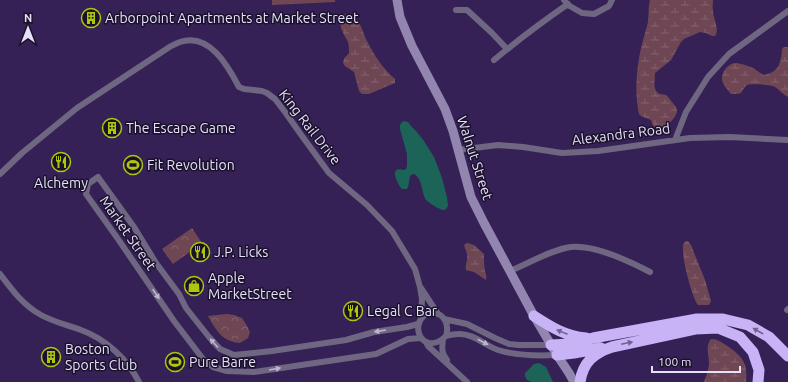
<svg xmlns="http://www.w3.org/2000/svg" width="788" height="382" viewBox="0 0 788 382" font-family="Ubuntu,sans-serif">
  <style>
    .grass { fill: url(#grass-tufts) }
    .forest { fill: url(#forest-crowns) }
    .wetland { fill: url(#wetland-marsh) }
    .water { fill: #1b6457 }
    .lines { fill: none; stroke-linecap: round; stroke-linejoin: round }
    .street { stroke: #6f6782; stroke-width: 6 }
    .secondary { stroke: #9286b1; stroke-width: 9 }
    .highway { stroke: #c7b3f5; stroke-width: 11 }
    .oneway { fill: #bdb5d1 }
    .oneway2 { fill: #706290 }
    .labels { text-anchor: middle; stroke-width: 3; stroke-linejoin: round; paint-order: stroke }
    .poi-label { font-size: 14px; fill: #e7dffb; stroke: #1a122a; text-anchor: start }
    .street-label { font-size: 14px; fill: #e7dffb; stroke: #1a122a }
  </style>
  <defs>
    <pattern id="grass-tufts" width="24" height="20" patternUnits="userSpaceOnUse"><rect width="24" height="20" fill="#6f4754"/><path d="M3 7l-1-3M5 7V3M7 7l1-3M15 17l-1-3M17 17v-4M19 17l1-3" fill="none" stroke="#84616e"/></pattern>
    <pattern id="forest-crowns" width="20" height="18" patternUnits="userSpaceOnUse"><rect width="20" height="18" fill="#6f4754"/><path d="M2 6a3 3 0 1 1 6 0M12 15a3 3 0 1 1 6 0" fill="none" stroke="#84616e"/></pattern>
    <pattern id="wetland-marsh" width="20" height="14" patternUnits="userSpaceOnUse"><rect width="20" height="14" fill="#6f4754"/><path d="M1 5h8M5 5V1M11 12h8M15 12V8" fill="none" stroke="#84616e"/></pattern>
  </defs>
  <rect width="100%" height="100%" fill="#362157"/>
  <!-- grass -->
  <path class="grass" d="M 272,0 L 335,0 L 335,2 L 272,5 Z"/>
  <!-- forest -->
  <path class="forest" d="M 192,228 L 202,243 L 173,264 L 162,249 Z
    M 227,314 L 234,315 L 242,318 L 247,326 L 250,332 L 248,338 L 240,343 C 221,341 217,331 208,316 Z"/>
  <!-- wetland -->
  <path class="wetland" d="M 650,0 L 713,0 C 713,3 712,7 713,10 C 713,19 720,29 715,36 L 712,36 L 706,33 L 700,32 L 684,39 L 681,42 L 671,60 L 655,73 C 655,80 652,91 660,94 C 661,94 665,95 666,95 C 668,96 670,100 672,102 C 674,105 676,106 677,110 C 678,117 662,132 655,128 C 653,126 652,122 651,120 L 641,116 L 639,114 C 635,95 636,77 639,58 C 641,46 645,34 648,22 C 649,15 648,7 650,0 Z
    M 345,14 C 348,16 353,16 356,19 C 362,25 363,34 367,41 C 374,55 383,69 395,79 L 395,83 L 369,94 L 362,94 L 359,91 L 354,72 L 345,66 L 343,63 L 344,59 L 349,53 C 349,49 349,46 348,42 C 344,34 338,26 341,17 Z
    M 784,47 L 788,47 L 788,97 C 782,94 780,90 775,87 C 772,85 750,83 747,85 C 744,87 743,90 741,93 L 737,94 L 731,94 C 728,90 723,85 722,80 C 721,72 729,62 737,63 C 742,64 749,66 753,68 C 757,70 759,73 764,75 C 779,72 781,63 782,49 Z
    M 687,241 L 688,241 L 691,245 L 705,280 L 711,301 L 709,305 L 698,305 C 692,298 679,250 684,243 C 685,242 686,241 687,241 Z
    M 467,243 L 474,245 L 484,254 C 484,258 484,267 485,271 C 486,276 487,275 486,280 L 474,272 L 466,270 C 465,265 468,260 467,255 C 467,252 465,249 464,245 Z
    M 711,339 C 717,339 721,342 726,345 C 742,356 748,362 746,382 L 704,382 C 706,376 709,370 709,363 C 709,354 705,347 711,339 Z"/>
  <!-- water -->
  <path class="water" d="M 403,121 L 408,122 L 411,126 L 416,131 L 424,141 L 434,157 L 442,178 L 447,197 L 448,206 L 445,210 C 441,210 440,209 436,207 C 433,205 429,203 426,200 C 421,192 423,179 414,174 L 411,175 C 408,179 410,184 407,189 L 402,189 C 397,183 388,165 404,170 L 406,169 L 407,166 L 407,154 L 400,129 L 400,125 Z
    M 539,363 L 546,367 L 553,382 L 532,382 L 527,380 L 525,376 L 525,373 L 534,364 Z"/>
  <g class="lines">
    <!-- street -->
    <path class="street" d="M 564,0 L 568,5 L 582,13 L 594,14 L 609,6 L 612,0
      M 456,10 L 467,10 L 492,33 L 507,49
      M 494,60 C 518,40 542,22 568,4
      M 675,140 L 686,112 L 708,77 L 729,54 L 788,11
      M 458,150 L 498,145 L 523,147 L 562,153 L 598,151 L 690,138 L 730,137 L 788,140
      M 0,174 L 22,153 L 77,108 L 171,46 C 174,45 177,43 180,42 C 209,32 228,66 239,87 L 244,89 L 262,91 L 267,93 L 275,99 L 285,112 L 302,136 L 329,173 L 367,205 L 392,231 L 415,269 L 420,287 L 422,299 L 421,318
      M 510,271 C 527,264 553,249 571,247 C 595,245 629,261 650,272
      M 0,274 C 12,290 23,305 41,315 C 54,322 67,325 81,330 C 106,339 127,359 139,382
      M 421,288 L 438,314
      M 787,310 L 788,309
      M 444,319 L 467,324 L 495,338 L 509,344 L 519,345 L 551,345
      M 418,324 L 407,327 L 374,332 L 346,340 L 272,351 L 234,355 L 220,349 L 209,337 L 186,308 L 179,294 L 156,263 L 134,227 L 98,177 L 88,184 L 86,194 L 118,239 L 174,321 L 203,359 L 213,367 L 227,371 L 254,372 L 376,354 L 408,339 L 421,338
      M 446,336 C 449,327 446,316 436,313 C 417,309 411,338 429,343 C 436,344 441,341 446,336 C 450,335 454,334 458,334 C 473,333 484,345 498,350 C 517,356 537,356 557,355
      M 443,339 C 442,349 441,352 447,360
      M 426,342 L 428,346 L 467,382"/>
    <!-- secondary -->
    <path class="secondary" d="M 397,0 L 400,17 L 412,46 L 445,109 L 453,131 L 471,197 L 484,223 L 534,316 L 557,355 L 569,373 L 574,382"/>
    <!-- highway -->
    <path class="highway" d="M 534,316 C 551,327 565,336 586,338
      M 551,345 L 570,344 L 593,338 L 697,319 L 723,319 L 748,325 L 769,337 L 788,356
      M 557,355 L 574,353 L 601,348
      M 580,382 C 583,362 594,353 612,347 L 695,329 L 718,328 L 740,337 L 753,352 L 759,370 L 758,382"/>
  </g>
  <!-- one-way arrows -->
  <defs><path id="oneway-solid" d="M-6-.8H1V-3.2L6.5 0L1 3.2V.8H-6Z"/></defs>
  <g class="oneway">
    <use href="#oneway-solid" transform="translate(156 294) rotate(56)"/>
    <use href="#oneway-solid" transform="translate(380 331) rotate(171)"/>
    <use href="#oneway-solid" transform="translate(483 342) rotate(28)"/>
    <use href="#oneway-solid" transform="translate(214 343) rotate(-132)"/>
    <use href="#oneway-solid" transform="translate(275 369) rotate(-10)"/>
  </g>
  <g class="oneway2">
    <use href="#oneway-solid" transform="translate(758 331) rotate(-150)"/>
    <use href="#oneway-solid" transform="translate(562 332) rotate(-158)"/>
    <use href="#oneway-solid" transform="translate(627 343) rotate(-12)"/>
  </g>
  <!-- icons -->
  <defs>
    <g id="building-ring" transform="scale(1)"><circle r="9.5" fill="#1a122a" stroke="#aec60b" stroke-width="1.5"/><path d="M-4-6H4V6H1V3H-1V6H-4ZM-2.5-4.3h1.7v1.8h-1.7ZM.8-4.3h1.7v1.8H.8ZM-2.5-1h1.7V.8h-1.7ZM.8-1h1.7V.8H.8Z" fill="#aec60b"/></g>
    <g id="restaurant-ring" transform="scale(1)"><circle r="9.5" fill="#1a122a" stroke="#aec60b" stroke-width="1.5"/><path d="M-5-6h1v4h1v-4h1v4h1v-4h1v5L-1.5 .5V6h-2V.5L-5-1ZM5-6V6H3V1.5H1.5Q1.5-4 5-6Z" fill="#aec60b"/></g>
    <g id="stadium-ring" transform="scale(1)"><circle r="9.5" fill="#1a122a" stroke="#aec60b" stroke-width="1.5"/><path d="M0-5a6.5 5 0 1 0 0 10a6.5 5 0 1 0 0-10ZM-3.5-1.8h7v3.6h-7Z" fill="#aec60b"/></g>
    <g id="shop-ring" transform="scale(1)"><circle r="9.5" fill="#1a122a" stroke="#aec60b" stroke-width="1.5"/><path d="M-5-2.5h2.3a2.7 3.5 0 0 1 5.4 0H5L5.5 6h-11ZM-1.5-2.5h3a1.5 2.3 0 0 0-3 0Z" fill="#aec60b"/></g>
  </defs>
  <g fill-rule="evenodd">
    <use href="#building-ring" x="91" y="18"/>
    <use href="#building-ring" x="112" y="128"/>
    <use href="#restaurant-ring" x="61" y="162"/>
    <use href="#stadium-ring" x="133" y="165"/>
    <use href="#restaurant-ring" x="200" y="252"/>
    <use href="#shop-ring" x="194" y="286"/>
    <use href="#restaurant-ring" x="353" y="311"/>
    <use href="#building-ring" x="51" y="357"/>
    <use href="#stadium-ring" x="175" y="362"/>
  </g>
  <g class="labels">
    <!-- poi labels -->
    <g class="poi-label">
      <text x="105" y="23">Arborpoint Apartments at Market Street</text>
      <text x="126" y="133">The Escape Game</text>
      <text x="147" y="170">Fit Revolution</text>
      <text x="61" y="188" text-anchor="middle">Alchemy</text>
      <text x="214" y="257">J.P. Licks</text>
      <text x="208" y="283">Apple<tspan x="208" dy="16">MarketStreet</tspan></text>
      <text x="367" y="316">Legal C Bar</text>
      <text x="65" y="354">Boston<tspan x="65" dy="16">Sports Club</tspan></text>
      <text x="189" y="367">Pure Barre</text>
    </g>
    <!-- street labels -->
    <g class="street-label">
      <text transform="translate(310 127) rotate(52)" y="5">King Rail Drive</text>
      <text transform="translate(621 134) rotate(-7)" y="5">Alexandra Road</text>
      <text transform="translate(475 158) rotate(72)" y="5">Walnut Street</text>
      <text transform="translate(128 233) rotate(55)" y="5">Market Street</text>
    </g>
  </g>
  <!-- north arrow -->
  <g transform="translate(28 28)" stroke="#1a122a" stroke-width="3" paint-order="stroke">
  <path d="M0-3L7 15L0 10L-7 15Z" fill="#e7dffb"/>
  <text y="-6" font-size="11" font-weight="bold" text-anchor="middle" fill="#e7dffb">N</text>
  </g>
  <!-- scale -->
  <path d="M652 366v6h88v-6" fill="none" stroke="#e7dffb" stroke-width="2"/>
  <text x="658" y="366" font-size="12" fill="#e7dffb" stroke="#1a122a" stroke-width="3" paint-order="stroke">100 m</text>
</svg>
